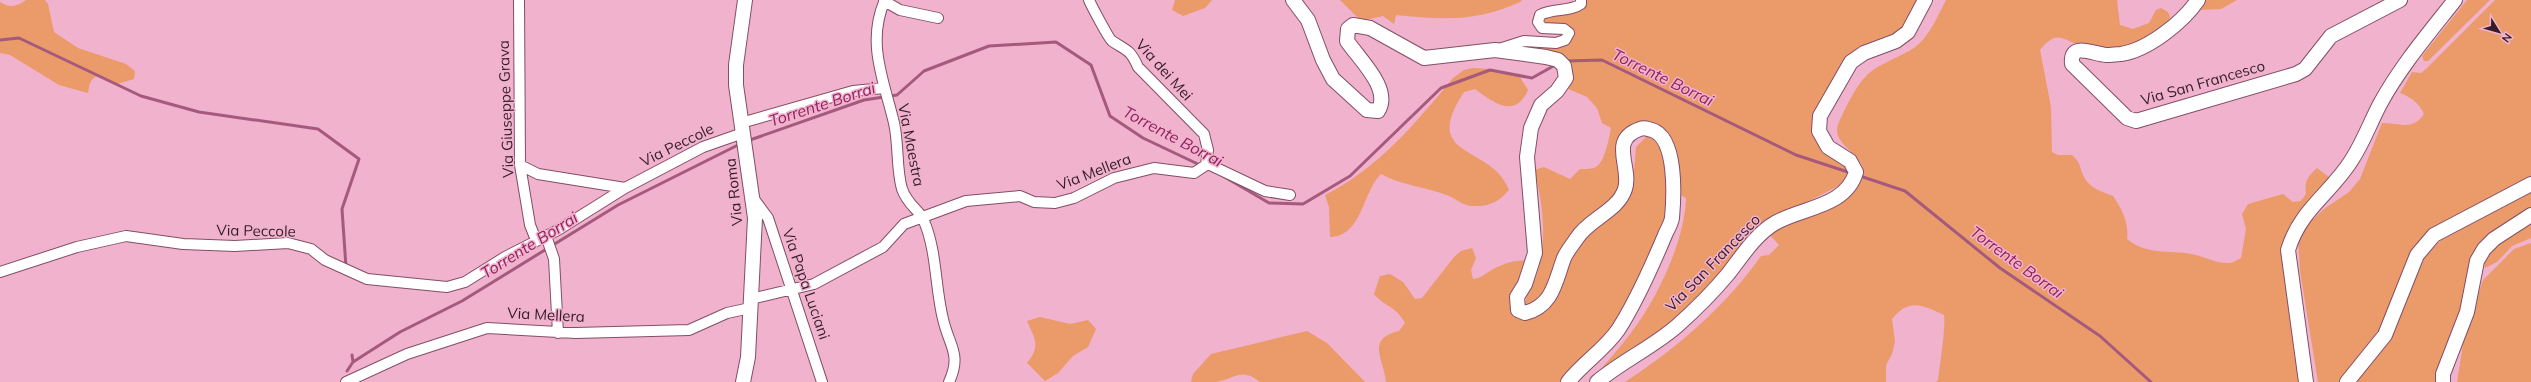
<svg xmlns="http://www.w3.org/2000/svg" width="2531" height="382" viewBox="0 0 2531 382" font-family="Mulish,sans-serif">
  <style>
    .green { fill: #eb9a69 }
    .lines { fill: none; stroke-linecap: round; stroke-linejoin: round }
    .stream { stroke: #a55a7d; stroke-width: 3 }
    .street-casing { stroke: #834e66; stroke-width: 12 }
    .secondary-casing { stroke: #834e66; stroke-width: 16 }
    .street { stroke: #fff; stroke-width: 10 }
    .secondary { stroke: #fff; stroke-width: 14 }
    .labels { text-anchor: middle; stroke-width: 3; stroke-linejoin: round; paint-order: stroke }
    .street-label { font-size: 15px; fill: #341d28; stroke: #f0b2cc }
    .water-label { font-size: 16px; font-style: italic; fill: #93205f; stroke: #f0b2cc }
  </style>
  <rect width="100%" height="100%" fill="#f0b2cc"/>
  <!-- green -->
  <path class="green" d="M 26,0 L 45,0 L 48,4 L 54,32 L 78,48 L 126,64 L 135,71 L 134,79 L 117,84 L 97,76 C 90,79 89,86 88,93 L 59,85 L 10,55 L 0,53 L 0,2 C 9,8 17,7 26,0 Z
    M 1175,0 L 1212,0 L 1205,8 L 1183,16 L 1172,10 Z
    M 1340,0 L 1521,0 L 1522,1 C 1478,22 1443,20 1396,15 L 1394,24 L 1383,16 L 1361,21 Z
    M 1584,0 L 1930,0 L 1922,14 L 1857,65 L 1822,126 L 1848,171 L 1844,183 L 1790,211 L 1708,298 L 1590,382 C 1604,364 1620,349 1633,330 C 1658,297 1685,240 1686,198 L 1679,194 L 1671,140 L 1661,128 L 1645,128 L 1629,144 L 1623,190 L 1550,278 L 1540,300 L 1528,307 L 1525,305 C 1526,293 1535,282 1538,271 C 1547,236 1543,203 1534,170 L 1544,167 L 1570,179 L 1580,169 C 1585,169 1592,169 1596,167 C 1605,162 1609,138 1611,128 L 1602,123 L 1597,108 L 1587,97 L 1559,85 L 1567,71 L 1528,49 L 1531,45 L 1570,39 L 1543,23 L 1544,16 Z
    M 1946,0 L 2117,0 L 2120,25 L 2133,29 L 2149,23 L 2156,10 L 2161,8 L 2168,12 L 2170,17 C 2167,26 2159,30 2151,35 C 2144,40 2132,49 2123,50 C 2112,51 2095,48 2083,46 C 2064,42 2058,27 2040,50 L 2051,107 L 2052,152 L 2058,155 L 2072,155 C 2083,166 2078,165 2084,177 C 2089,188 2103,192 2113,196 C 2122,209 2129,223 2127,239 C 2146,255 2168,250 2191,254 C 2203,256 2215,263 2227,263 C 2231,264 2237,260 2241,258 L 2246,229 L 2242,214 L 2248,204 L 2283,194 L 2293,202 L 2301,201 L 2306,194 C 2304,182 2308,176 2317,168 L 2342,187 L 2332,194 L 2291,237 L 2311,382 L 1936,382 L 1938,380 C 1940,365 1946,326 1944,315 C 1922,305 1909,298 1892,319 L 1895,342 L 1892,354 L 1886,365 L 1886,382 L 1625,382 C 1677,348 1725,307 1761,256 L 1769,255 L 1779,245 L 1769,234 L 1849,188 L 1855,191 C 1884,154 1826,151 1839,122 C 1846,107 1855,87 1867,75 C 1881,62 1899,58 1914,48 C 1930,36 1937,17 1946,0 Z
    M 2205,0 L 2237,0 L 2221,9 L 2199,10 Z
    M 2467,0 L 2490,0 L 2428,61 L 2424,61 L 2422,56 Z
    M 2495,0 L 2531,0 L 2531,178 L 2430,232 L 2381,332 L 2347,382 L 2318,382 L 2300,271 L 2298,238 L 2307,225 L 2324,209 L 2349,192 L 2360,179 L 2382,123 C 2399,123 2413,131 2424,114 C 2419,103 2411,97 2400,93 L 2412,72 L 2421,73 L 2427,68 Z
    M 1473,68 L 1490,69 L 1520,77 L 1528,90 C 1515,120 1493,102 1475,89 L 1464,92 C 1419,160 1492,144 1509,190 C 1499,202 1488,207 1472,206 C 1464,206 1456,199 1449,196 C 1428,187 1402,186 1381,174 C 1362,192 1363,236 1330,237 L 1329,207 L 1325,195 C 1377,169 1416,123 1453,78 L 1464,70 Z
    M 1648,135 L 1660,136 L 1671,206 L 1629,311 L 1573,382 L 1386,382 C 1384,359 1365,339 1399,331 L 1405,323 C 1395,305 1386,308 1374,294 L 1380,276 L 1390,274 L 1403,282 L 1415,299 L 1422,298 L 1454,257 L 1461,251 L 1472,248 L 1476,258 L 1471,270 L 1473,279 C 1480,278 1482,276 1487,273 C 1502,263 1516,259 1533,261 L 1518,297 L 1527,315 L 1567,258 L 1633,181 L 1636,147 Z
    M 2531,192 L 2531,209 L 2493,234 L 2451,365 L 2450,382 L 2355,382 L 2407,298 L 2425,257 L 2441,240 Z
    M 2531,218 L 2531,238 L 2512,246 L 2497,262 L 2485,268 C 2480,244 2515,228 2531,218 Z
    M 2531,243 L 2531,382 L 2457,382 L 2464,338 L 2483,280 L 2514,249 Z
    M 1040,317 L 1070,324 L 1088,320 L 1096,329 L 1088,347 L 1073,356 L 1058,373 L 1045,381 L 1027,363 C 1041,346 1035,339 1027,321 Z
    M 1307,331 L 1327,343 L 1365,382 L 1260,382 C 1241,367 1235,379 1216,382 C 1208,382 1199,382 1191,382 L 1193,374 L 1211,354 Z"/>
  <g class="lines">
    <!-- stream -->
    <path class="stream" d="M 0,40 L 19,38 L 141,96 L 199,112 L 318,129 L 359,159 L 342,209 L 346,267
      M 1566,61 L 1602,60 L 1796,155 L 1851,173
      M 747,141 L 864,100 L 897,95 L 924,71 L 989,46 L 1056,42 L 1091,65 L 1110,116 L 1143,138 L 1202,166
      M 1223,176 L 1269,203 L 1303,204 L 1350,176 L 1441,88 L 1490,70 L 1532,78 L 1557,64
      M 1860,176 L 1905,191 L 2000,268 L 2100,336 L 2151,382
      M 353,362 L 400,332 L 462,301 L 618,205 L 740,144
      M 347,371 L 353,362 L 352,355"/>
    <!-- street casing -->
    <g class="street-casing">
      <path id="street" d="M 519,0 L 520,165 L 530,225 L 536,240
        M 885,0 C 866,42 884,81 894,123 C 899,145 896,168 902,189 C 908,206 920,210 924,221 C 937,252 935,287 943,319 C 949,346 962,354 949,382
        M 884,1 L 900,10 L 938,18
        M 1499,49 L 1524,41 L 1556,43 L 1565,40 L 1569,33 L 1564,29 L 1542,28 L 1538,22 L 1540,15 C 1553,8 1570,12 1581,4 L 1581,0
        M 741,123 L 853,91 L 884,88
        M 1208,164 L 1265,191 L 1290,195
        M 520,165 L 538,174 L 625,188
        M 754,199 L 768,218 L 822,382
        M 546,236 L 554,259 L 558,333
        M 0,272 L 77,247 L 126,236 L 183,244 L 235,246 L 288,243 L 311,249 L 325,260 L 367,279 L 447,287 L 465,282 L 505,257 L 558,230 L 625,188 L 703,147 L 743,133
        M 751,299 L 814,284 L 883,247 L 904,224 L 966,201 L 1020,196 L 1034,202 L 1055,203 L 1074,198 L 1114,178 L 1154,168 L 1194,173 L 1206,165 L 1208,150 L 1204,134 L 1138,67 C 1130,49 1127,51 1112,41 C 1109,39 1091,5 1089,0
        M 346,382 L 407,354 L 487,328 L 576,333 L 689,330 L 727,313 L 750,308"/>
    </g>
    <!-- secondary casing -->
    <g class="secondary-casing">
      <path id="secondary" d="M 1293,0 L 1308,20 L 1323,60 L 1333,79 L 1367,110 L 1378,111 C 1392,89 1359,59 1347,41 L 1348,29 L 1353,25 L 1370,28 L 1424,58 L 1495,50 L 1546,57 L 1558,60 L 1564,66 L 1566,78 L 1557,91 L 1541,105 L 1531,128 L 1527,157 L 1535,253 L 1525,284 L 1517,297 L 1518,310 L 1525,313 C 1553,306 1555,282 1564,258 C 1567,251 1573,244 1577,238 C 1589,219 1618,211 1625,189 C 1632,167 1608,140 1640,129 C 1645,127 1647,129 1652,130 C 1677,138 1674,196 1672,218 C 1671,224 1667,230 1665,235 C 1652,266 1636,302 1618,330 C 1604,350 1583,363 1568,382
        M 2198,0 C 2183,22 2148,50 2121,54 C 2117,54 2111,55 2106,55 C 2093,54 2070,41 2072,64 L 2127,118 L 2136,121 L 2296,74 L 2305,69 L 2331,36 L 2400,0
        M 743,382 L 748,357 L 755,218 L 736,85 L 736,65 L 745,0
        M 1597,382 C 1622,361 1653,347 1677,326 C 1695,310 1713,292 1728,274 C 1742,256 1756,234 1775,223 C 1803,207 1846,207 1856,172 L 1850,161 L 1828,147 L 1819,131 L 1820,116 L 1851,62 L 1864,53 L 1896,41 L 1908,32 L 1925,0
        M 2306,382 L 2288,250 C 2300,210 2330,194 2351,161 C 2363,143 2370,123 2380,104 C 2400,67 2429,33 2455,0
        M 2347,382 L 2385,335 L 2417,255 L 2434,235 L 2531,184
        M 2443,382 L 2443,374 L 2467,312 L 2477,261 L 2484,249 L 2494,239 L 2531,215"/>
    </g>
    <!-- street -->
    <use href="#street" class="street"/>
    <!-- secondary -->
    <use href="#secondary" class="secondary"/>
  </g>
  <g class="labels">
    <!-- street labels -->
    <g class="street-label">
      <text transform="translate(1164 70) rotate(48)" y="5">Via dei Mei</text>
      <text transform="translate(2203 83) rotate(-16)" y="5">Via San Francesco</text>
      <text transform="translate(506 109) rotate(-92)" y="5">Via Giuseppe Grava</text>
      <text transform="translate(677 145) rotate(-26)" y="5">Via Peccole</text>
      <text transform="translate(911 145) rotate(79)" y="5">Via Maestra</text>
      <text transform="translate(1094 172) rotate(-21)" y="5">Via Mellera</text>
      <text transform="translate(734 192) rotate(-96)" y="5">Via Roma</text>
      <text transform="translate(256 231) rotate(1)" y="5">Via Peccole</text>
      <text transform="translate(1713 263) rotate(-46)" y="5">Via San Francesco</text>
      <text transform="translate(806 284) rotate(71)" y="5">Via Papa Luciani</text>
      <text transform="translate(546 315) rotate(3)" y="5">Via Mellera</text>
    </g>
    <!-- water labels -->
    <g class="water-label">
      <text transform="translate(1663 77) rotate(26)" y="6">Torrente Borrai</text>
      <text transform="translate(822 104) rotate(-18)" y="6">Torrente Borrai</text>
      <text transform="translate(1173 136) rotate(28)" y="6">Torrente Borrai</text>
      <text transform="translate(529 245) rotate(-32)" y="6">Torrente Borrai</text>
      <text transform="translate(2017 262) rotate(36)" y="6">Torrente Borrai</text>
    </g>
  </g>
  <!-- north arrow -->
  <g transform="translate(2499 32) rotate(127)" stroke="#f0b2cc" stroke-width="3" paint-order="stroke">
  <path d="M0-3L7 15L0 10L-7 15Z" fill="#341d28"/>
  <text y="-6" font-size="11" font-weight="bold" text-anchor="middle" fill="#341d28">N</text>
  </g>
</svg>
